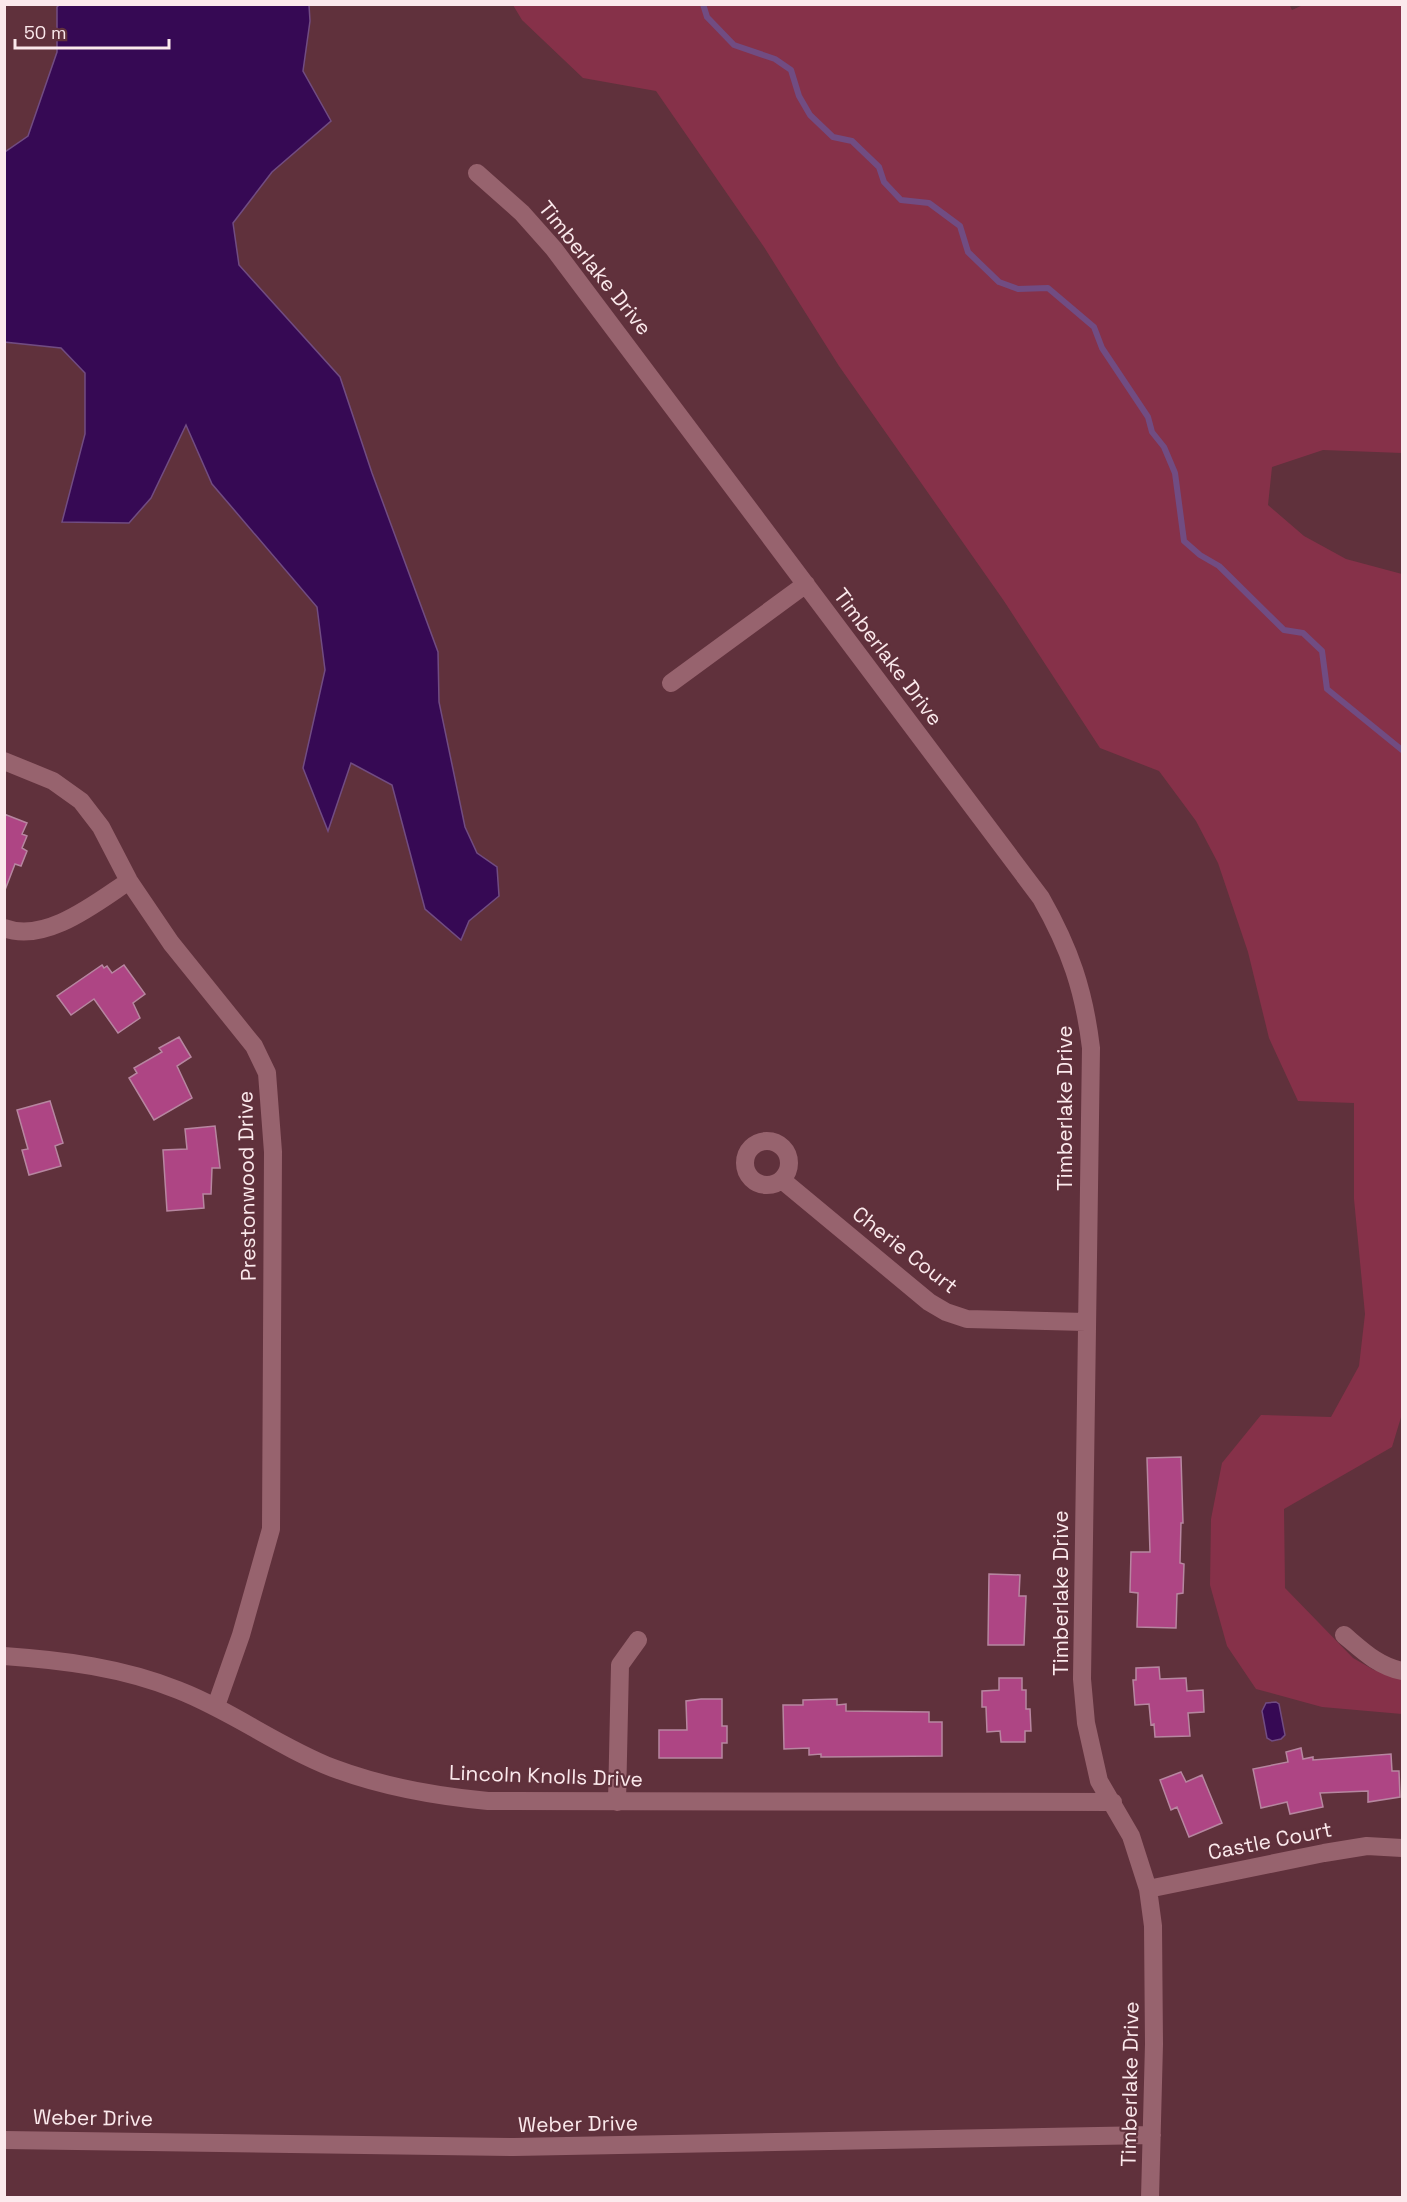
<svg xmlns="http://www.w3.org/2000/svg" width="1407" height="2202" viewBox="0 0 1407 2202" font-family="'Space Grotesk',sans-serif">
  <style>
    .green { fill: #863149 }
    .water { fill: #360954; stroke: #714c82; stroke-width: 1.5 }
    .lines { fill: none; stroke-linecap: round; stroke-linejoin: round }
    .stream { stroke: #714c82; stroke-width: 6 }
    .building { fill: #ae4584; stroke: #b786a0; stroke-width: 1.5 }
    .street { stroke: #97636e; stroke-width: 18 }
    .labels { text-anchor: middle; stroke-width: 4.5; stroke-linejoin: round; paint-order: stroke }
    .street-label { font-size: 21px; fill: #fbe9ec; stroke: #60313c }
  </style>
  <rect width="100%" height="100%" fill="#60313c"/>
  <!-- green -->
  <path class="green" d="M 1289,4 L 1292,10 L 1303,5 L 1402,5 L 1402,453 L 1323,450 L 1272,467 L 1268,505 L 1304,536 L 1346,559 L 1402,574 L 1402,1414 L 1392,1447 L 1284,1509 L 1285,1588 L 1353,1658 L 1374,1670 L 1402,1676 L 1402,1714 L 1322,1707 L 1256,1689 L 1227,1646 L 1210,1585 L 1211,1519 L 1222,1463 L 1261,1415 L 1331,1417 L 1359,1366 L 1365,1314 L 1354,1199 L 1354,1103 L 1298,1101 L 1269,1038 L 1248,952 L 1218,863 L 1196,821 L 1159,771 L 1100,748 L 1004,601 L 839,366 L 764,247 L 656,91 L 583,78 L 522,20 L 513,5 Z"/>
  <!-- water -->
  <path class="water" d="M 60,4 L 309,5 L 310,21 L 303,71 L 331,121 L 272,172 L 233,223 L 239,265 L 340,377 L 372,473 L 438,652 L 439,702 L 465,827 L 477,853 L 497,867 L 499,896 L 469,921 L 461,940 L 425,909 L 392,785 L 351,763 L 328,831 L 303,768 L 325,670 L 317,607 L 212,484 L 186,425 L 151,498 L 129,523 L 62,522 L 85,434 L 85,373 L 61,348 L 4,342 L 5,152 L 28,136 L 57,52 L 57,7 Z
    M 1276,1702 L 1279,1704 L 1285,1735 L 1281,1739 L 1272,1741 L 1267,1738 L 1262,1711 L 1266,1703 Z"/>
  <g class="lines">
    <!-- stream -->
    <path class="stream" d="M 703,4 L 707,17 L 734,45 L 775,59 L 791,70 L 799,96 L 810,115 L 833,137 L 852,141 L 879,167 L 884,182 L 901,200 L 929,203 L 960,226 L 968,252 L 999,282 L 1018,289 L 1048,288 L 1094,327 L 1102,348 L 1148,417 L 1152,432 L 1164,447 L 1175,473 L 1184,541 L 1200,555 L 1219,566 L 1284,630 L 1303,633 L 1322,651 L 1327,689 L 1402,750"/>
  </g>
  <!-- building -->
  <path class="building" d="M 4,814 L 27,823 L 22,834 L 27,836 L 22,848 L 27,851 L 21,866 L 15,864 L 5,890 Z
    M 102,965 L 104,968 L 107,966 L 112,973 L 124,965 L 145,994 L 133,1003 L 140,1018 L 118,1033 L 94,999 L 71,1015 L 57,996 Z
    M 179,1037 L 191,1057 L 177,1066 L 192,1098 L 154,1120 L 129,1078 L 137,1073 L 134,1068 L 162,1052 L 159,1048 Z
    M 50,1101 L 63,1143 L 55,1146 L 61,1166 L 29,1175 L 22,1150 L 28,1149 L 17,1110 Z
    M 215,1126 L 220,1168 L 212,1168 L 211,1194 L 203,1194 L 204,1208 L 167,1211 L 163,1150 L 187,1149 L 185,1129 Z
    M 1181,1457 L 1183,1523 L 1181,1523 L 1180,1563 L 1184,1564 L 1183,1593 L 1177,1594 L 1176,1628 L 1137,1627 L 1138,1593 L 1130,1592 L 1131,1552 L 1150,1552 L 1147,1458 Z
    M 989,1574 L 1020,1575 L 1019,1596 L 1026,1596 L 1024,1645 L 988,1645 Z
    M 1159,1667 L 1160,1679 L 1186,1678 L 1187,1691 L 1203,1690 L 1204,1712 L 1188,1713 L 1190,1736 L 1155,1737 L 1154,1724 L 1151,1725 L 1149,1704 L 1135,1705 L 1133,1680 L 1136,1680 L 1136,1668 Z
    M 999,1678 L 1022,1678 L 1022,1690 L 1026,1690 L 1026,1709 L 1030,1709 L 1031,1731 L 1025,1731 L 1025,1742 L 1001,1742 L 1000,1731 L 987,1732 L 986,1707 L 982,1707 L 982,1691 L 999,1690 Z
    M 701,1699 L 722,1699 L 722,1726 L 727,1726 L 727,1743 L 722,1743 L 722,1758 L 659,1758 L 659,1730 L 687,1730 L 686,1701 Z
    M 837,1699 L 837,1705 L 846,1704 L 846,1711 L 929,1712 L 929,1722 L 942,1722 L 942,1756 L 821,1757 L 821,1754 L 809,1755 L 809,1748 L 784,1749 L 783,1705 L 803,1705 L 803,1700 Z
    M 1301,1748 L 1303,1759 L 1313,1757 L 1313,1760 L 1391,1754 L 1392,1771 L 1399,1771 L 1400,1797 L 1368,1802 L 1368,1791 L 1320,1793 L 1323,1807 L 1290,1814 L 1287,1802 L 1261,1808 L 1253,1769 L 1288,1762 L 1286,1752 Z
    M 1181,1772 L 1186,1782 L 1202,1775 L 1222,1823 L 1189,1837 L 1177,1807 L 1171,1810 L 1160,1780 Z"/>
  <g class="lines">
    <!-- street -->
    <path class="street" d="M 477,173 L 522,213 L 554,249 L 1041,898 C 1070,949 1084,990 1091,1048 L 1082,1679 L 1086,1723 L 1099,1781 L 1131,1836 L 1148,1889 L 1153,1926 L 1154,2044 L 1150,2198
      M 671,683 L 806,584
      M 4,761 L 53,781 L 81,801 L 101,827 L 129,881 L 171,943 L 254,1046 L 267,1073 L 273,1152 L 271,1529 L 241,1635 L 216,1706
      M 4,928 C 46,944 97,902 129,881
      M745 1163a22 22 0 1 1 44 0a22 22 0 1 1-44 0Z
      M 782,1180 L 929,1302 L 946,1312 L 967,1319 L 1086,1322
      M 1344,1635 C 1363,1651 1378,1666 1402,1671
      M 4,1656 C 63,1660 124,1668 178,1690 C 232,1711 279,1747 333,1768 C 383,1787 435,1796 488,1801 L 1113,1802
      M 617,1802 L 620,1665 L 638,1640
      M 1148,1889 L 1324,1853 L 1367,1846 L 1402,1848
      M 4,2140 L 514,2147 L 1152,2135"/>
  </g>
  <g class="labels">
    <!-- street labels -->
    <g class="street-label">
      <text transform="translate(595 268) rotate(51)" y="7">Timberlake Drive</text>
      <text transform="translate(888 657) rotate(53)" y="7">Timberlake Drive</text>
      <text transform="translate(1065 1108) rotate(-90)" y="7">Timberlake Drive</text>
      <text transform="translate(247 1186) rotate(-91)" y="7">Prestonwood Drive</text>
      <text transform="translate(905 1250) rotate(38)" y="7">Cherie Court</text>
      <text transform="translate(1061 1593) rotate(-90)" y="7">Timberlake Drive</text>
      <text transform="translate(546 1776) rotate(2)" y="7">Lincoln Knolls Drive</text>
      <text transform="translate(1270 1841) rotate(-11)" y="7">Castle Court</text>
      <text transform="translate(1130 2084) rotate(-89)" y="7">Timberlake Drive</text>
      <text transform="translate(93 2118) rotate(1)" y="7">Weber Drive</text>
      <text transform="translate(578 2124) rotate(-1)" y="7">Weber Drive</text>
    </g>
  </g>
  <!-- border -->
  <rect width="1407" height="2202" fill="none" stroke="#fbe9ec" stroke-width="12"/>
  <!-- scale -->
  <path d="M15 39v9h154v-9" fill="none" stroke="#fbe9ec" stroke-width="3"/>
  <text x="24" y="39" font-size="18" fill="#fbe9ec" stroke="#60313c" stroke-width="4.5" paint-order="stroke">50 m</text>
</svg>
